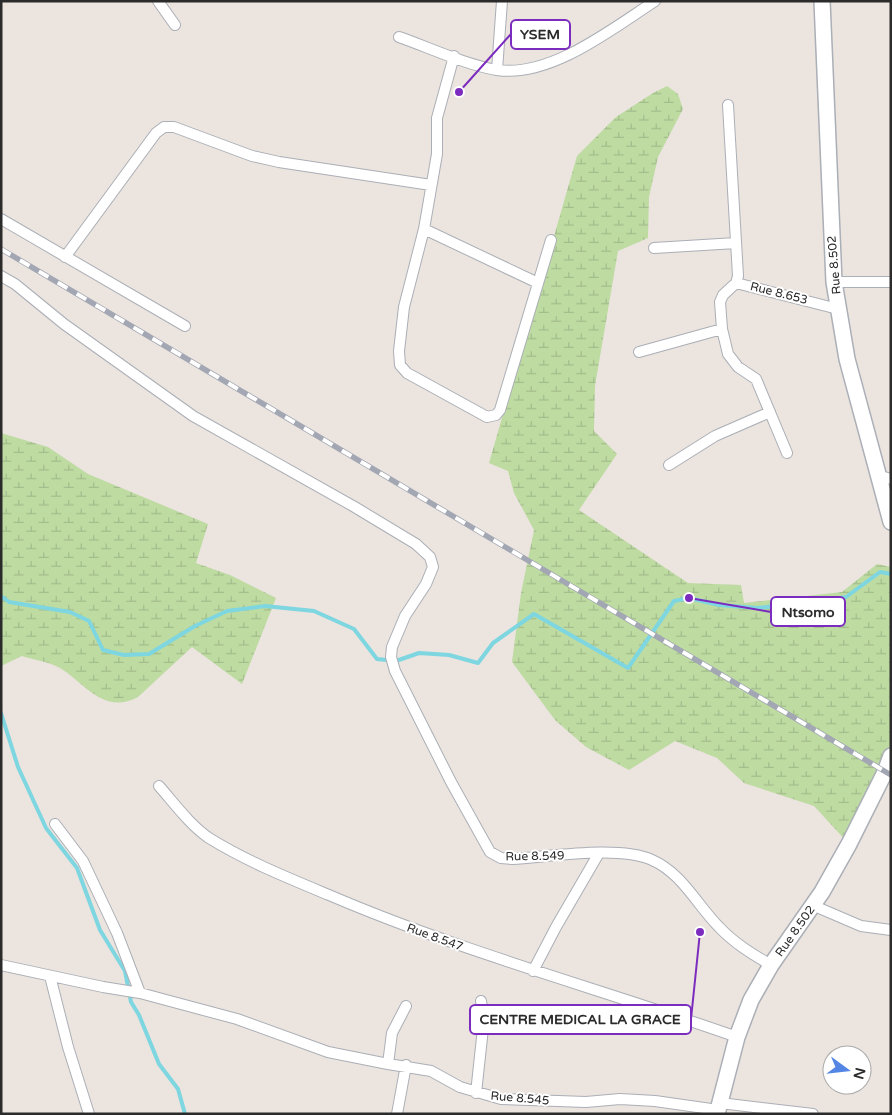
<svg xmlns="http://www.w3.org/2000/svg" width="892" height="1115" viewBox="0 0 892 1115" font-family="'Varela Round',sans-serif">
  <style>
    .wetland { fill: url(#wetland-marsh) }
    .lines { fill: none; stroke-linecap: round; stroke-linejoin: round }
    .stream { stroke: #7ed6e0; stroke-width: 4 }
    .minor-casing { stroke: #abafb6; stroke-width: 12 }
    .secondary-casing { stroke: #abafb6; stroke-width: 18 }
    .minor { stroke: #fff; stroke-width: 10 }
    .secondary { stroke: #fff; stroke-width: 15 }
    .rail-casing { stroke: #a2a7b3; stroke-width: 5.5 }
    .rail { stroke: #fff; stroke-width: 4; stroke-dasharray: 11; stroke-linecap: butt }
    .labels { text-anchor: middle; stroke-width: 4; stroke-linejoin: round; paint-order: stroke }
    .street-label { font-size: 12px; fill: #2b2b2b; stroke: #fff }
    .leader { fill: none; stroke: #7b2cbf; stroke-width: 2 }
    .callout-dot { fill: #7b2cbf; stroke: #fff; stroke-width: 2 }
    .callout { fill: #fff; stroke: #7b2cbf; stroke-width: 2 }
    .callout-label { font-size: 14px; text-anchor: middle; font-weight: bold; fill: #2b2b2b }
  </style>
  <defs>
    <pattern id="wetland-marsh" width="20" height="14" patternUnits="userSpaceOnUse" patternTransform="scale(1.25)"><rect width="20" height="14" fill="#bedba2"/><path d="M1 5h8M5 5V1M11 12h8M15 12V8" fill="none" stroke="#a3bc8c"/></pattern>
  </defs>
  <rect width="100%" height="100%" fill="#ebe4df"/>
  <!-- wetland -->
  <path class="wetland" d="M 667,86 L 678,94 L 683,109 L 658,157 L 649,197 L 648,238 L 618,251 L 595,386 L 594,431 L 617,454 L 579,510 L 688,583 L 741,585 L 744,603 L 842,592 L 877,564 L 891,567 L 891,762 L 849,844 L 814,806 L 744,783 L 717,758 L 675,741 L 629,770 L 586,747 L 555,720 L 512,662 L 521,593 L 534,530 L 514,493 L 508,471 L 489,463 L 577,156 L 616,117 L 653,93 Z
    M 1,433 L 48,447 L 88,474 L 208,524 L 196,563 L 230,575 L 276,598 L 242,684 L 192,647 L 138,697 C 103,715 86,684 60,668 C 50,662 34,660 22,656 L 1,666 Z"/>
  <g class="lines">
    <!-- stream -->
    <path class="stream" d="M 1,596 L 9,602 L 70,612 L 89,621 L 103,650 L 124,655 L 149,654 L 195,626 L 227,611 L 265,606 L 314,611 L 354,629 L 377,659 L 396,661 L 419,653 L 449,655 L 478,663 L 493,643 L 534,614 L 628,668 L 674,601 L 689,598 L 719,605 L 757,608 L 822,601 L 846,597 L 880,572 L 891,574
      M 1,713 L 18,767 L 46,828 L 77,868 L 100,930 L 125,971 L 131,1002 L 139,1015 L 159,1064 L 178,1089 L 185,1114"/>
    <!-- minor casing -->
    <g class="minor-casing">
      <path id="minor" d="M 158,1 L 175,25
        M 399,37 C 428,47 466,65 497,70 C 550,78 612,29 655,1
        M 454,56 L 437,118 L 437,154 L 424,229 L 404,307 L 399,351 L 400,365 L 407,373 L 487,417 L 496,415 L 500,410 L 551,240
        M 497,70 L 502,1
        M 728,105 L 738,276 L 736,283
        M 1,219 L 185,326
        M 424,229 L 538,283
        M 654,248 L 736,243
        M 65,257 L 156,133 L 164,127 L 174,127 L 252,156 L 279,162 L 431,185
        M 1,276 L 15,284 L 64,324 L 193,416 L 353,506 L 416,544 L 430,557 L 433,567 L 426,584 L 405,616 L 392,647 L 391,657 L 395,671 L 451,782 L 490,852 L 501,858 L 512,859 C 549,857 619,845 652,860 C 682,873 697,905 719,927 C 734,943 752,954 771,965
        M 834,282 L 891,282
        M 639,352 L 722,329
        M 787,453 L 756,379 L 738,367 L 728,354 L 722,329 L 720,302 L 723,295 L 736,283 L 838,309
        M 669,465 L 715,436 L 770,412
        M 880,476 L 891,479
        M 159,786 C 174,803 190,825 209,838 C 246,861 288,878 329,895 C 462,952 601,989 737,1037
        M 55,824 L 83,861 L 117,933 L 140,993
        M 812,905 L 861,926 L 891,930
        M 1,965 L 103,987 L 140,993 L 237,1019 L 328,1052 L 388,1064
        M 533,971 L 556,927 L 599,853
        M 50,976 L 68,1047 L 89,1114
        M 406,1006 L 392,1033 L 388,1064 L 431,1071 L 460,1087 L 501,1099 L 586,1102 L 620,1099 L 655,1101 L 718,1110
        M 476,1093 L 484,1019 L 481,1001
        M 720,1103 L 813,1114
        M 397,1114 L 406,1065"/>
    </g>
    <!-- secondary casing -->
    <g class="secondary-casing">
      <path id="secondary" d="M 822,1 L 834,282 L 847,359 L 891,522
        M 717,1114 L 737,1037 L 751,1000 L 771,965 L 822,892 L 849,844 L 885,772 L 891,756"/>
    </g>
    <!-- minor -->
    <use href="#minor" class="minor"/>
    <!-- secondary -->
    <use href="#secondary" class="secondary"/>
    <!-- rail casing -->
    <g class="rail-casing">
      <path id="rail" d="M 1,249 L 891,775"/>
    </g>
    <!-- rail -->
    <use href="#rail" class="rail"/>
  </g>
  <g class="labels">
    <!-- street labels -->
    <g class="street-label">
      <text transform="translate(834 265) rotate(-95)" y="4">Rue 8.502</text>
      <text transform="translate(779 293) rotate(14)" y="4">Rue 8.653</text>
      <text transform="translate(535 856) rotate(-1)" y="4">Rue 8.549</text>
      <text transform="translate(795 931) rotate(-55)" y="4">Rue 8.502</text>
      <text transform="translate(435 937) rotate(20)" y="4">Rue 8.547</text>
      <text transform="translate(520 1098) rotate(5)" y="4">Rue 8.545</text>
    </g>
  </g>
  <!-- callouts -->
  <path class="leader" d="M459 92L511 34M689 598L771 612M700 932L691 1019"/>
  <g class="callout-dot">
    <circle cx="459" cy="92" r="5"/>
    <circle cx="689" cy="598" r="5"/>
    <circle cx="700" cy="932" r="5"/>
  </g>
  <g class="callout">
    <rect x="511" y="20" width="59" height="29" rx="5"/>
    <rect x="771" y="597" width="74" height="29" rx="5"/>
    <rect x="470" y="1005" width="221" height="29" rx="5"/>
  </g>
  <g class="callout-label">
    <text x="540" y="39">YSEM</text>
    <text x="808" y="617">Ntsomo</text>
    <text x="580" y="1024">CENTRE MEDICAL LA GRACE</text>
  </g>
  <!-- border -->
  <rect width="892" height="1115" fill="none" stroke="#2b2b2b" stroke-width="5"/>
  <!-- north arrow -->
  <g transform="translate(847 1070) rotate(105)"><circle r="24" fill="#ffffff" stroke="#aaaaaa"/>
  <path d="M0-4L9 19L0 12L-9 19Z" fill="#5285e4"/>
  <text y="-8" font-size="14" font-weight="bold" text-anchor="middle" fill="#2b2b2b">N</text>
  </g>
</svg>
